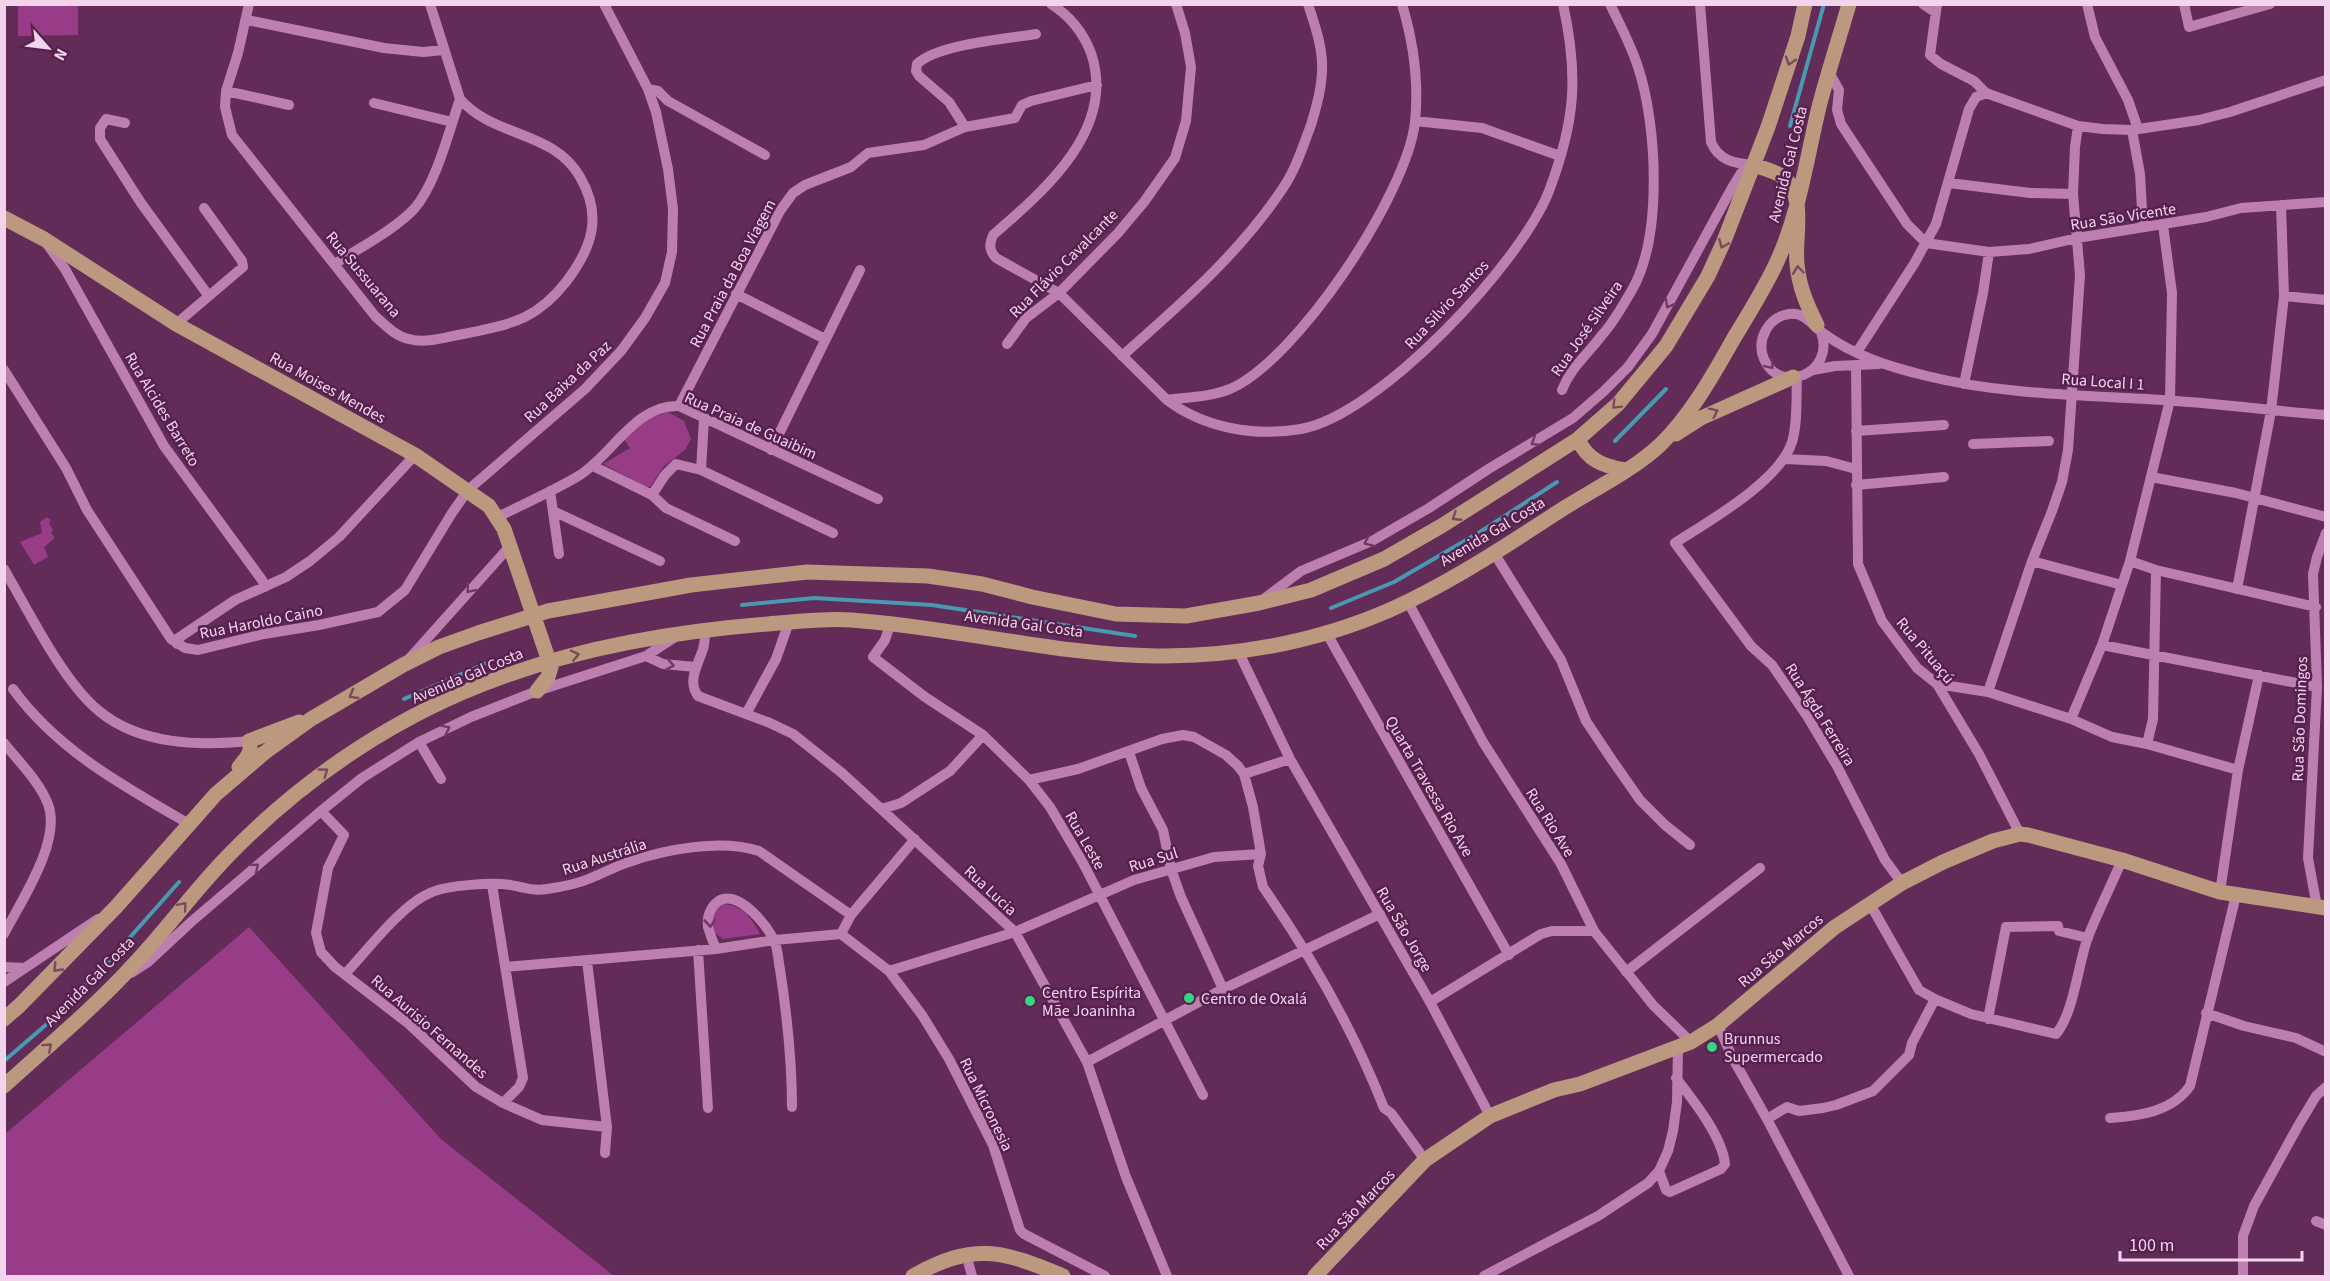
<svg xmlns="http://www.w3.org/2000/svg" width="2330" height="1281" viewBox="0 0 2330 1281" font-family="'Source Sans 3',sans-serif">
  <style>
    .green { fill: #983c88 }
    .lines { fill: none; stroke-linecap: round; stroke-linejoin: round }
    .stream { stroke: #499ab1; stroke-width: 4 }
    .minor { stroke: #bd7faf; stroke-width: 10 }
    .major { stroke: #bc987e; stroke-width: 15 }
    .oneway { stroke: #7a4b5e }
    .oneway2 { stroke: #703866 }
    .poi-dot { fill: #31d882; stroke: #57214d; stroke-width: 2 }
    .labels { text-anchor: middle; stroke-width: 5; stroke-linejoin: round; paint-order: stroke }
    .street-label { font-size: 16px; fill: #f4d3ec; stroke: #57214d }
    .poi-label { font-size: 16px; fill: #f4d3ec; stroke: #57214d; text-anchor: start }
  </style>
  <rect width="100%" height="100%" fill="#622b58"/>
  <!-- green -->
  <path class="green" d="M 18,5 L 78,5 L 78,35 L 18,36 Z
    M 668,412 L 684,421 L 691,439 L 685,450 L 664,466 L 650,487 L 646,487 L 603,464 L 630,448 L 624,439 L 648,418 Z
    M 47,517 L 51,520 L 49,523 L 53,530 L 51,533 L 55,538 L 44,547 L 48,557 L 34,565 L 20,542 L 42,533 L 40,522 Z
    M 723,904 C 741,904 752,918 760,934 L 723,939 L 716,934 L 711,924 L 715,909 Z
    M 249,927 L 441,1139 L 614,1276 L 5,1276 L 5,1134 Z"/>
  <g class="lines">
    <!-- stream -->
    <path class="stream" d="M 1790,126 L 1824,4
      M 1615,441 L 1666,389
      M 742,605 L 814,598 L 932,605 L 1135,636
      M 1331,608 L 1394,582 L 1480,532 L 1557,482
      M 404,699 L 489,662
      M 4,1061 L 55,1017 L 117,952 L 179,882"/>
    <!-- minor -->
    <path class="minor" d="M 249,4 L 238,53 L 226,91 L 225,107 L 232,135 L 375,316 C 385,325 395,336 409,339 C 426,344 446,337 463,334 C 483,330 506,326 525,317 C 541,309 555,296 566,282 C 592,248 603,216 580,177 C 553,130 494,138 460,99 L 430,4
      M 1051,4 C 1070,16 1083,32 1091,53 C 1117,129 1044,191 993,235 C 989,245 989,250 996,258 L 1059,293 L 1167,400 C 1204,428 1255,437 1301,429 C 1378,416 1521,263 1549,191 C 1575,122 1579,77 1563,4
      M 1700,4 L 1711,142 C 1719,161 1734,163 1753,165
      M 1923,4 L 1935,12
      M 1937,4 L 1930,55 L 1941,64 L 1974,81 L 1986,93 L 2078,126 L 2103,129 L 2132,130 L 2199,120 L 2230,112 L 2326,80
      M 2087,4 L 2095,37 L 2128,100 L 2138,129
      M 2184,4 L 2189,27 L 2270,4
      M 247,20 L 384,48 L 423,52 L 444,50
      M 1829,72 L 1839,90 L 1837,110 L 1841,124 L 1907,224 L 1926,243 L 1989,252 L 2029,249 L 2077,238 L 2206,217 L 2241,208 L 2326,202
      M 648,89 L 658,91 L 668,101 L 765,155
      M 226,91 L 289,105
      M 374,103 L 452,122
      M 1415,121 L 1482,128 L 1560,156
      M 125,123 L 106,119 L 100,128 L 100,139 L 141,203 L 208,295
      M 965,127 L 949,102 L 919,76 L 916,71 L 917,64 C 938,44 1006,39 1036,34
      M 2132,130 L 2140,174 L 2143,227
      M 1949,183 L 2030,193 L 2073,194
      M 47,244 L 65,269 L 164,446 L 262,580 L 265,587
      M 335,264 C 359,248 394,230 414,209 C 436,184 449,131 460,99
      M 736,294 L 825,339
      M 2284,296 L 2326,300
      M 176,324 L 243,267 L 242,261 L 204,208
      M 1821,332 C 1836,373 1780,396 1764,359 C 1756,340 1768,317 1789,314 C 1806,312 1811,325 1823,333 C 1854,356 1890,367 1927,376 C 2003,395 2084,395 2162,400 C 2217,403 2271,411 2326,415
      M 1007,344 L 1026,318 L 1059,293 L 1118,233 L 1144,202 L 1175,158 L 1186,121 L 1191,67 L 1185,33 L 1176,4
      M 1857,352 L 1914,264 L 1936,224 L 1969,109 L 1976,97 L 1986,93
      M 1122,356 C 1180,305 1240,253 1283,188 C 1296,169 1303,146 1311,125 C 1317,105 1323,84 1322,62 C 1321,42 1314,23 1308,4
      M 1856,365 L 1858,564 L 1882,621 L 1917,668 L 1937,684 L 1979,754 L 2020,834
      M 4,370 L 66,468 L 87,510 L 171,639 L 185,648 L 198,650 L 264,634 L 319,625 L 378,612 L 405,590 L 452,513 L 468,490 L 585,389 L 621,351 L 645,318 L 665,283 L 672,252 L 673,209 L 668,169 L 656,112 L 648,89 L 604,4
      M 1813,370 L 1835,366 L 1879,364
      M 1797,377 C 1796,398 1798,422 1792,442 C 1780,481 1709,521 1675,543 L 1751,646 L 1772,665 L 1807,716 L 1837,766 L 1885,860 L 1902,883
      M 1964,384 L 1983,293 L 1989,252
      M 1562,390 C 1571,367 1588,354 1602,335 C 1614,322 1623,305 1632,290 C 1663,236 1657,124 1638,67 C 1631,45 1620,25 1610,4
      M 1167,400 C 1188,397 1210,397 1230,389 C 1297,360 1407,194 1415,122 C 1419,83 1413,41 1402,4
      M 679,406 L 780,211 L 793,193 L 805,185 L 851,167 L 868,153 L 924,145 L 965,127 L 1015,118 L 1022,105 L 1031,101 L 1097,85
      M 1856,431 L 1944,425
      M 1973,444 L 2049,441
      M 771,450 L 860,270
      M 1785,459 L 1826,461 L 1856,469
      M 593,466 L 652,495 L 666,508 L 735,541
      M 701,470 L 833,533
      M 2151,477 L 2236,493 L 2326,517
      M 1856,485 L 1944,477
      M 550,491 L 559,554
      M 652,495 L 665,475 L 676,464 L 701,470 L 704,419
      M 553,511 L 660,561
      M 498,517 C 525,503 554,491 580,475 C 613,454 636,404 679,406 L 878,499
      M 1494,553 L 1561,660 L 1586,721 L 1612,760 L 1640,800 L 1665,825 L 1690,845
      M 2032,561 L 2122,585
      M 2130,561 L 2156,570 L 2316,607
      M 4,569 C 28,610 63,682 99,711 C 140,745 199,746 249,741
      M 2237,589 L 2271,411 L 2284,296 L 2281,205
      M 1265,598 L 1301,571 L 1372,541 L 1429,508 L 1490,468 L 1573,418 L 1603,392 L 1628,367 L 1652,334 L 1733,186 L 1741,173 L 1753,165
      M 1408,602 L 1483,742 L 1561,864 L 1594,931 L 1653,1005 L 1691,1042
      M 890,625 L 885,640 L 873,657 L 925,697 L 983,735 L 1029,780 L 1050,807 L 1083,863 L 1203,1095
      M 705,630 C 705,636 705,643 703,649 C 698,665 687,681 698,696 L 770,723 L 793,734 L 842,773 L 1015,932 L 1087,1062 L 1126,1177 L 1167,1276
      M 1326,632 L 1509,955
      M 177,644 L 177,639 L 235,600 L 286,577 L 310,561 L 339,537 L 415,455
      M 2102,645 L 2317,687
      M 1234,651 L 1241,657 L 1290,759 L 1430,1002 L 1490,1116
      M 646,656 L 663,664 L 696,667
      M 408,660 L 510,546
      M 1937,684 L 1988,692 L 2071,719 L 2112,737 L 2147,744 L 2238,770
      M 13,689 C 58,751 124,786 189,824
      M 1988,692 L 2032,561 L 2052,511 L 2062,482 L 2068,450 L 2080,275 L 2073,194 L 2075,147 L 2078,126
      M 746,714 L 776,659 L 789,622
      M 2071,719 L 2102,645 L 2130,561 L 2170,400 L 2172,293 L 2163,225
      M 419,742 L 441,779
      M 4,743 C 19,762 39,781 48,804 C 62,841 21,901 4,934
      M 2147,744 L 2153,719 L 2156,570
      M 1129,752 L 1141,788 L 1163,830 L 1171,869 L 1181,897 L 1223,989
      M 1244,774 L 1290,759
      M 1029,780 L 1078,769 L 1162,739 L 1183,735 L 1194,737 L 1226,755 L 1238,766 L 1244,774 L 1253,807 L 1261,854 L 1258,866 L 1263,887 C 1311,956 1353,1029 1384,1108 L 1391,1113 L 1425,1160
      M 882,809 L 901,803 L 950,771 L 983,735
      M 321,811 L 344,835 L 328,868 L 316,933 L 321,952 L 335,967 L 409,1024 L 476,1087 L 503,1103 L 542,1120 L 607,1127
      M 492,885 L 523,1078 L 519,1087 L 503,1103
      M 2220,892 L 2238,770 L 2259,675
      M 1870,904 L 1919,990 L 1935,999 L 1971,1014 L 2056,1034 C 2074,1013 2078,964 2088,937 C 2098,911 2111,886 2122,860
      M 2317,907 L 2308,858 L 2317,687 L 2313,574 L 2317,557 L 2326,533
      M 841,934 L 889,971 L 922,1015 L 949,1059 L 993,1145 L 1020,1230 L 1024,1234 L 1105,1276
      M 841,934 L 851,915 L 915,839
      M 716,949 C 713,942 710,934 708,927 C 707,919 709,911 714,905 C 733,883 764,922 773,938 C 778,946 778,960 780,969 C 787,1015 792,1060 792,1107
      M 698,950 L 708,1108
      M 587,961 L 607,1127 L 605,1153
      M 4,967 L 25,968
      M 506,967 L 716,949 L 775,940 L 841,934
      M 889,971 L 1015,932 L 1134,880 L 1214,857 L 1261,854
      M 1626,972 L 1760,868
      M 131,973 L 148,962 L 191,922 L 321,811 L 362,778 L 419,742 L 471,717 L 537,691 L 646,656 L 675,637
      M 345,974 C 367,951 401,905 430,893 C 446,885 494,882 511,885 C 524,888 534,891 547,889 C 562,887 577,884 591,878 C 604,873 616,866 629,862 C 666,849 721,839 759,851 L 851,915
      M 4,982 L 98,919
      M 1430,1002 L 1541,934 L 1552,931 L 1594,931
      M 2206,1013 L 2244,1026 L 2296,1038 L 2326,1052
      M 1988,1019 L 2006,927 L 2058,926 L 2059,931 L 2088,938
      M 1718,1025 L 1732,1057 L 1767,1119 L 1849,1276
      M 1087,1062 L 1223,989 L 1380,914
      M 2110,1118 C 2139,1116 2172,1112 2190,1086 L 2236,895
      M 1767,1119 L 1787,1107 L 1799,1111 L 1823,1108 L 1836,1105 L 1873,1091 L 1909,1055 L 1912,1043 L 1935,999
      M 1659,1171 L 1666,1190 L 1670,1192 L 1721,1169 L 1725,1164 C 1722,1136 1693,1100 1676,1078
      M 2316,1221 L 2326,1225
      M 966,1254 L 972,1276
      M 1484,1276 L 1598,1216 L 1648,1183 L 1659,1171 L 1668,1151 L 1673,1131 L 1677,1102 L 1678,1048
      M 2243,1276 L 2243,1236 L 2254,1206 L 2298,1126 L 2316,1096 L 2326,1087"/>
    <!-- major -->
    <path class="major" d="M 1753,165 C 1762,168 1775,171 1783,177 C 1807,194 1794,239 1797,264 C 1799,287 1807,305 1817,325
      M 4,218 L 44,239 L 176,324 L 415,455 L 489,506 L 504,529 L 551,667 L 548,677 L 537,691
      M 1676,434 L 1701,418 L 1793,377
      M 1578,439 C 1587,460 1603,466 1625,470
      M 239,767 C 246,758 253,752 249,741 L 299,722
      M 4,1019 L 19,1006 L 116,907 L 216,794 L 264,753 L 311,719 L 403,665 L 439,647 L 478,633 L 548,611 L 691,585 L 807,572 L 928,576 L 982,584 L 1032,597 L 1116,614 L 1186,616 L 1259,603 L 1311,590 L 1384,559 L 1443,525 L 1578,439 L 1618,404 L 1666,346 L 1708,276 L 1724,241 L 1768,127 L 1798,36 L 1805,4
      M 4,1086 C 48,1046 94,1008 134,964 C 166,930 194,891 227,857 C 303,778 398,714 502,677 C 587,646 678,631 768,624 C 795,622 824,618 851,620 C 953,627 1054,655 1157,656 C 1242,657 1332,639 1409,601 C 1462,575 1512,542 1561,510 C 1594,489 1632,471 1660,445 C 1691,415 1713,375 1734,338 C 1748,315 1763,291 1775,266 C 1799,216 1806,161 1819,107 C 1828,72 1839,39 1849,4
      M 913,1276 C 974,1242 1001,1250 1063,1276
      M 1315,1276 L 1425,1160 L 1490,1116 L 1554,1090 L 1580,1084 L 1691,1042 L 1718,1025 L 1835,927 L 1902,883 L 1943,862 L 1993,841 L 2020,834 L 2028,835 L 2122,860 L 2220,892 L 2326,908"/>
  </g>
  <!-- one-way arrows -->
  <defs><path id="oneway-chevron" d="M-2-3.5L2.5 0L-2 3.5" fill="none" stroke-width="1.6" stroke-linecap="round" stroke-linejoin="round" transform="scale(1.5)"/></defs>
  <g class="oneway">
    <use href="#oneway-chevron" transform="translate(1790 61) rotate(108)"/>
    <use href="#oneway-chevron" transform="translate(1723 244) rotate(113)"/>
    <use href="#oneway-chevron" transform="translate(1798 270) rotate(-97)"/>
    <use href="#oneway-chevron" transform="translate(1616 405) rotate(135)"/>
    <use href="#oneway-chevron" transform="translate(1714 412) rotate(-26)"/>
    <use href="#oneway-chevron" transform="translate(1456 517) rotate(147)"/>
    <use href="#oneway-chevron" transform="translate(575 655) rotate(-13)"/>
    <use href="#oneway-chevron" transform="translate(353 695) rotate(150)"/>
    <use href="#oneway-chevron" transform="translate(324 772) rotate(-36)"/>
    <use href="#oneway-chevron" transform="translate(183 906) rotate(-50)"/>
    <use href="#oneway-chevron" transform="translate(57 968) rotate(134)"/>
    <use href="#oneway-chevron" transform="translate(48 1047) rotate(-42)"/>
  </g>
  <g class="oneway2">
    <use href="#oneway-chevron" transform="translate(1669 304) rotate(119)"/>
    <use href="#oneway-chevron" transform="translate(1770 365) rotate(50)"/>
    <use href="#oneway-chevron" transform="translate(1535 442) rotate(148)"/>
    <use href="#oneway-chevron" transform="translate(1368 542) rotate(155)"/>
    <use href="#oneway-chevron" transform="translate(470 589) rotate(129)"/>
    <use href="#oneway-chevron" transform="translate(670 665) rotate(10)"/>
    <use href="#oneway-chevron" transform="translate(446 729) rotate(-26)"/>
    <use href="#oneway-chevron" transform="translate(255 867) rotate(-40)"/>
    <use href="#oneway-chevron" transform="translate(710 923) rotate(86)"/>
  </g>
  <!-- markers -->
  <g class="poi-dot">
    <circle cx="1189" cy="998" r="6"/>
    <circle cx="1030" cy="1001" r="6"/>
    <circle cx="1712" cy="1047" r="6"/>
  </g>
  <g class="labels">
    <!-- street labels -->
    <g class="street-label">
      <text transform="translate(1787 164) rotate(-76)" y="6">Avenida Gal Costa</text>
      <text transform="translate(2123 216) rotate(-9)" y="6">Rua São Vicente</text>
      <text transform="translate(1063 263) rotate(-45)" y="6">Rua Flávio Cavalcante</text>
      <text transform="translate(732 273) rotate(-62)" y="6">Rua Praia da Boa Viagem</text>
      <text transform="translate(364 274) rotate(50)" y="6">Rua Sussuarana</text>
      <text transform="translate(1446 304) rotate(-47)" y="6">Rua Silvio Santos</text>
      <text transform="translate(1586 328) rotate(-55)" y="6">Rua José Silveira</text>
      <text transform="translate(567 381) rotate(-43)" y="6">Rua Baixa da Paz</text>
      <text transform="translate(2103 381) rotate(4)" y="6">Rua Local I 1</text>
      <text transform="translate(328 387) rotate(29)" y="6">Rua Moises Mendes</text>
      <text transform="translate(163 409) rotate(59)" y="6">Rua Alcides Barreto</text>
      <text transform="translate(751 425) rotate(24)" y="6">Rua Praia de Guaibim</text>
      <text transform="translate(1492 531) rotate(-31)" y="6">Avenida Gal Costa</text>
      <text transform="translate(261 621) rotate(-11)" y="6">Rua Haroldo Caino</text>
      <text transform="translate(1024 623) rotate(8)" y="6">Avenida Gal Costa</text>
      <text transform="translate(1926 650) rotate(50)" y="6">Rua Pituaçú</text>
      <text transform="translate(467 675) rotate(-23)" y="6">Avenida Gal Costa</text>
      <text transform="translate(1821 714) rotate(58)" y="6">Rua Ágda Ferreira</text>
      <text transform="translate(2299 719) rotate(-88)" y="6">Rua São Domingos</text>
      <text transform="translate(1430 786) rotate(60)" y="6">Quarta Travessa Rio Ave</text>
      <text transform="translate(1551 822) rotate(58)" y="6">Rua Rio Ave</text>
      <text transform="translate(1086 840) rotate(60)" y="6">Rua Leste</text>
      <text transform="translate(604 856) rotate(-18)" y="6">Rua Austrália</text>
      <text transform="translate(1153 859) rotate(-17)" y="6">Rua Sul</text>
      <text transform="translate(991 890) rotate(43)" y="6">Rua Lucia</text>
      <text transform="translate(1405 929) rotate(60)" y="6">Rua São Jorge</text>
      <text transform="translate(1780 950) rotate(-40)" y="6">Rua São Marcos</text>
      <text transform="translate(89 981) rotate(-45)" y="6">Avenida Gal Costa</text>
      <text transform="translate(430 1026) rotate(41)" y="6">Rua Aurisio Fernandes</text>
      <text transform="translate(987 1104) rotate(64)" y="6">Rua Micronesia</text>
      <text transform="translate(1355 1209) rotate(-46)" y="6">Rua São Marcos</text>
    </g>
    <!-- poi labels -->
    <g class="poi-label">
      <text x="1042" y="998">Centro Espírita<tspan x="1042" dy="18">Mãe Joaninha</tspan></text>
      <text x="1201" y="1004">Centro de Oxalá</text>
      <text x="1724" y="1044">Brunnus<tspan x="1724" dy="18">Supermercado</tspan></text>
    </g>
  </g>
  <!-- border -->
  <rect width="2330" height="1281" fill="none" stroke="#f4d3ec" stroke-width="12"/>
  <!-- north arrow -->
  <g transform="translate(48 48) rotate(118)" stroke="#57214d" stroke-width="4.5" paint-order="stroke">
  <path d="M0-4.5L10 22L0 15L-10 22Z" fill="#f4d3ec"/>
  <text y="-9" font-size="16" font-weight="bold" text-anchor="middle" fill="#f4d3ec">N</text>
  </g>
  <!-- scale -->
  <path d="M2120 1251v9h182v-9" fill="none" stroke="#f4d3ec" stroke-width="3"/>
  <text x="2129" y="1251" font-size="18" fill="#f4d3ec" stroke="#57214d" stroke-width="4.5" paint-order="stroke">100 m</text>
</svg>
